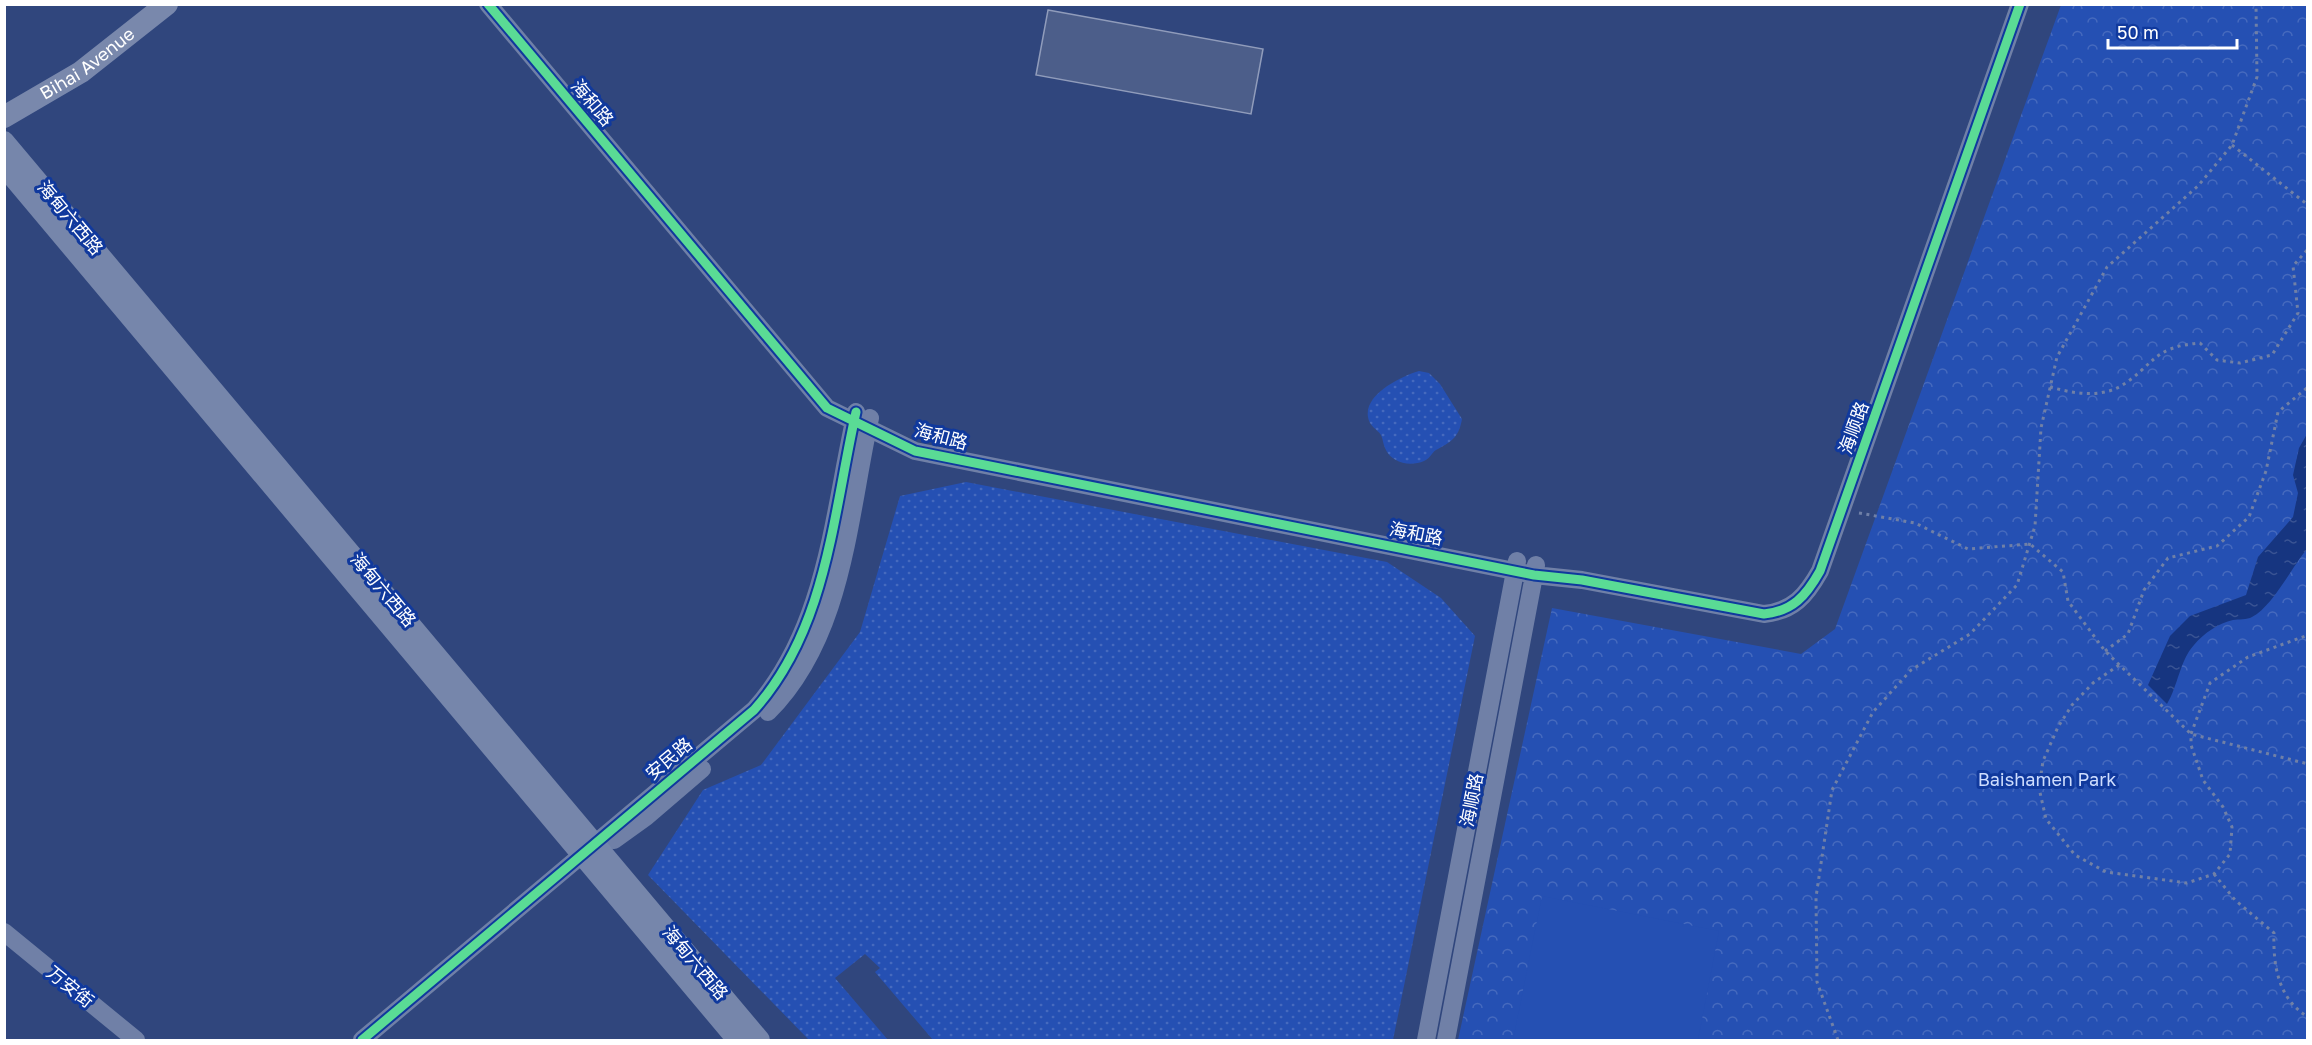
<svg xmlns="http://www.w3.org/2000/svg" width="2312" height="1045" viewBox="0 0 2312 1045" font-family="'Golos Text','Noto Sans SC',sans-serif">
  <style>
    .grass { fill: url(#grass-dots) }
    .forest { fill: url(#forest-crowns) }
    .garden { fill: #2550b3 }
    .water { fill: url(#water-ripples) }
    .building { fill: #4c5e8a; stroke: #909cbb; stroke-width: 1.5 }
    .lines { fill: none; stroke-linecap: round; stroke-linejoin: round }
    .path { stroke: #7080a7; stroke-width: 3; stroke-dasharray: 3 4.5; stroke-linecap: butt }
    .tertiary { stroke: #7080a7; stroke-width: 18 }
    .secondary { stroke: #7686ab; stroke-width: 20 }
    .primary { stroke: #7988ac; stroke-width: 22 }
    .cycleway-casing { stroke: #10399d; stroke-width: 13 }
    .cycleway { stroke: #5adb95; stroke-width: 9 }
    .labels { text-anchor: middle; stroke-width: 6; stroke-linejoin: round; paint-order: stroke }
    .street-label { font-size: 18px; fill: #fff; stroke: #10399d }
    .park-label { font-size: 18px; fill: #ceddfe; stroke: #10399d }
  </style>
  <defs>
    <pattern id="grass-dots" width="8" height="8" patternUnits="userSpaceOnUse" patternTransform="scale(1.5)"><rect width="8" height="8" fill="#2550b3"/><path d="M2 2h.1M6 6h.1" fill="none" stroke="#466abe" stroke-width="1.8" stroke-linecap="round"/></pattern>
    <pattern id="forest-crowns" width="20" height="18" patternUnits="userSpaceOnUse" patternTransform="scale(1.5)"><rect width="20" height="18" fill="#2550b3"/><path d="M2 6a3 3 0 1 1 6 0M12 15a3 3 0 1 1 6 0" fill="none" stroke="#466abe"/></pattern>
    <pattern id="water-ripples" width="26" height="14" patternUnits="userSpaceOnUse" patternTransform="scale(1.5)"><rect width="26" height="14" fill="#163580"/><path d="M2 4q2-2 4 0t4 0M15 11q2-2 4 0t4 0" fill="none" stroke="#395393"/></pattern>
  </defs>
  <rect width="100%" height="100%" fill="#30467d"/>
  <!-- grass -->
  <path class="grass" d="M 1419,371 L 1429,373 L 1440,384 L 1462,419 C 1459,436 1453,441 1438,449 C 1432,451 1431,458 1424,461 C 1410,467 1391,463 1385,448 C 1383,444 1383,439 1381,435 C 1377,429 1369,426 1368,417 C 1364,394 1402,376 1419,371 Z
    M 966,482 L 1387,562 L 1441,598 L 1475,636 L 1393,1040 L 933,1040 L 875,972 L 880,968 L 865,954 L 835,978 L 888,1040 L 809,1040 L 648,875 L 703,790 L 761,765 L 860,632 L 900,496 Z"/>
  <!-- forest -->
  <path class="forest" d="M 2061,5 L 2307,5 L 2307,1040 L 1458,1040 L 1552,608 L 1801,654 L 1835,629 Z"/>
  <!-- garden -->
  <path class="garden" d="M 1542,896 L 1719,931 L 1698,1040 L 1513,1040 Z"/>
  <!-- water -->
  <path class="water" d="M 2307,434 L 2307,549 C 2292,567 2272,607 2252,617 C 2247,620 2239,619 2233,620 C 2219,623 2204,633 2194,645 C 2180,660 2178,686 2167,704 L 2148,685 L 2170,636 L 2190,616 L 2246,595 L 2258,557 L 2293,517 L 2298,493 L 2293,475 L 2299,448 Z"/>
  <!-- building -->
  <path class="building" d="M 1048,10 L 1263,49 L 1251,114 L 1036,75 Z"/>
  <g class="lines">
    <!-- path -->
    <path class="path" d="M 2232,145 L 2308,205
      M 2050,387 C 2072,393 2098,398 2119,387 C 2154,367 2150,347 2200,343 L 2217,360 L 2240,363 L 2272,355 L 2298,313 L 2293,266 L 2308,249
      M 1859,513 L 1915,523 L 1968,549 L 2030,544 L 2063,572 L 2068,601 L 2105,651 L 2191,734 L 2308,764
      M 2105,651 L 2128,634 L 2144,590 L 2168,558 L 2217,546 L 2249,517 L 2266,471 L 2278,412 L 2308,387
      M 2119,665 L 2093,683 L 2072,705 L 2058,727 L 2043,761 L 2039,788 L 2046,819 L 2075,855 L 2106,872 L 2187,883 L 2214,874 L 2230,854 L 2232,827 L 2223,807 L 2203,780 L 2191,745 L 2191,734 L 2210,683 L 2248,657 L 2308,635
      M 2214,874 L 2235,900 L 2274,933 C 2273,965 2278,999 2308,1017
      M 1838,1040 L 1817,982 L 1816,897 L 1832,790 L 1873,712 L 1911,670 L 1970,634 L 2017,585 L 2035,526 L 2041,428 L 2057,357 L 2107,267 L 2198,186 L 2232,145 L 2257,77 L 2256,4"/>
    <!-- tertiary -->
    <path class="tertiary" d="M 488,4 L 827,408 L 915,451 L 1534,575 L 1582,580 L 1764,614 C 1793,611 1806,596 1820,571 L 2020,4
      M 768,712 C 844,636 848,517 870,418
      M 614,840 L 646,817 L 702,769
      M 4,932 L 136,1040
      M 362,1040 L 754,710 C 827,629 833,514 856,412
      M 1426,1040 L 1517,561
      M 1446,1040 L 1536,565"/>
    <!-- secondary -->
    <path class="secondary" d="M 4,141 L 760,1040
      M 4,167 L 737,1040"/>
    <!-- primary -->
    <path class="primary" id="s1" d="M 4,117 L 81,72 L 167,4"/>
    <!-- cycleway casing -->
    <g class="cycleway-casing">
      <path id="cycleway" d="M 488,4 L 827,408 L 915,451 L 1534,575 L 1582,580 L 1764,614 C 1793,611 1806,596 1820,571 L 2020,4
        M 362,1040 L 754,710 C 827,629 833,514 856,412"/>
    </g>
    <!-- cycleway -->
    <use href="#cycleway" class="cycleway"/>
  </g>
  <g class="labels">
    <!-- street labels -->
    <g class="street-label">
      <text dy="6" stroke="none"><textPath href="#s1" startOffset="99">Bihai Avenue</textPath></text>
      <text transform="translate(592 103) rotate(50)" y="6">海和路</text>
      <text transform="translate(70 218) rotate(50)" y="6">海甸六西路</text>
      <text transform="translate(1854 428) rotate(-70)" y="6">海顺路</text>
      <text transform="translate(941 437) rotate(15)" y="6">海和路</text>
      <text transform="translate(1416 534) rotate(11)" y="6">海和路</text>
      <text transform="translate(383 590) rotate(50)" y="6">海甸六西路</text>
      <text transform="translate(669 759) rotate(-40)" y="6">安民路</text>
      <text transform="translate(1472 800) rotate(-79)" y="6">海顺路</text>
      <text transform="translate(695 963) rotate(50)" y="6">海甸六西路</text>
      <text transform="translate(70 987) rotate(39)" y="6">万安街</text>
    </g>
    <!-- park labels -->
    <g class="park-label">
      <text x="2047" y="786">Baishamen Park</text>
    </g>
  </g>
  <!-- border -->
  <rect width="2312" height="1045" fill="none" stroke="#ffffff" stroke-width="12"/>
  <!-- scale -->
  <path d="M2108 39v9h129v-9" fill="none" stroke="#ffffff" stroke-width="3"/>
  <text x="2117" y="39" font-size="18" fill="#ffffff" stroke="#10399d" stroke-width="4.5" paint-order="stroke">50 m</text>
</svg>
